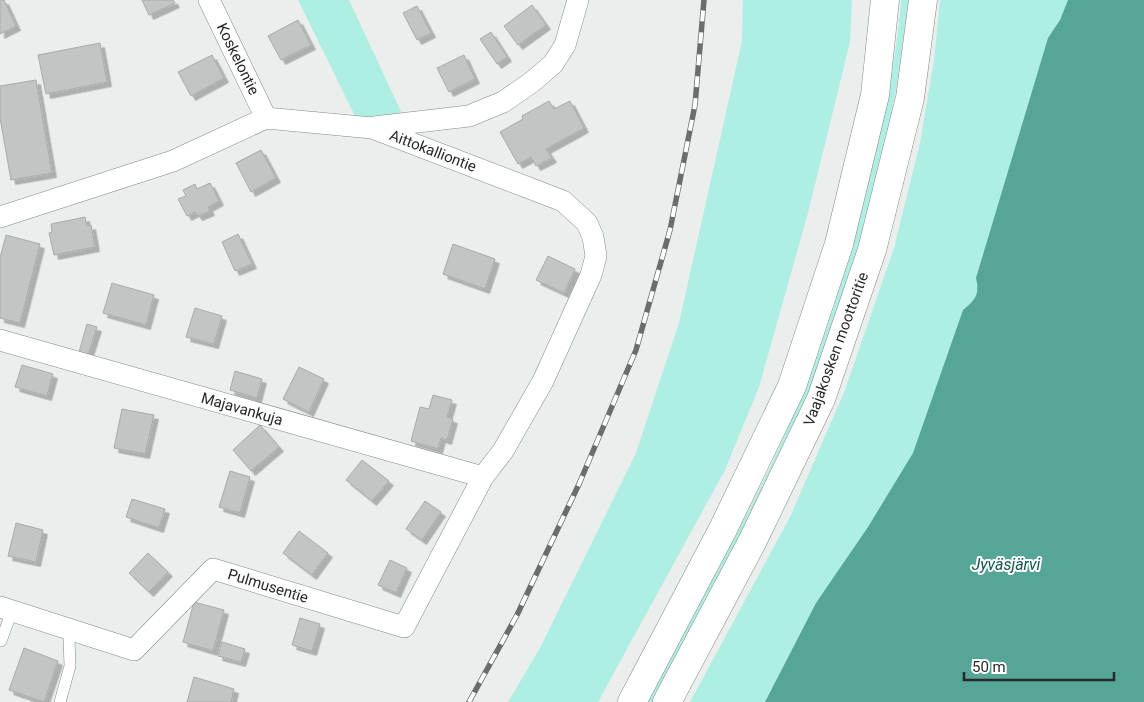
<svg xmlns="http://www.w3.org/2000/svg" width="1144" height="702" viewBox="0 0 1144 702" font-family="Roboto,sans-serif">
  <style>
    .green { fill: #afeee2 }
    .water { fill: #56a698 }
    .building { fill: #c1c5c4; stroke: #a7abaa; filter: url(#shadow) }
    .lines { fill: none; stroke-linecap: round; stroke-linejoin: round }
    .service-casing { stroke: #838887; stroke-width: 12 }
    .minor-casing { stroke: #838887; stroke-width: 22 }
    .motorway-casing { stroke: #838887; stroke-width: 29 }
    .service { stroke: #fff; stroke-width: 11 }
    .minor { stroke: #fff; stroke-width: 21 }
    .motorway { stroke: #fff; stroke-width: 28 }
    .rail-casing { stroke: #6a6d6c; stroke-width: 5.5 }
    .rail { stroke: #fff; stroke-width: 4; stroke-dasharray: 11; stroke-linecap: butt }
    .labels { text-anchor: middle; stroke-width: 4; stroke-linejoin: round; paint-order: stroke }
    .street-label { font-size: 15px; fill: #272828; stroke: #fff }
    .water-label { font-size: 16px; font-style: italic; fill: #13574d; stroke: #fff }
  </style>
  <defs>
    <filter id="shadow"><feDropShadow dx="4.5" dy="4.5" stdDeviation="0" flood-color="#0004"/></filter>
  </defs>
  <rect width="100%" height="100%" fill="#eaefed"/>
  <!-- green -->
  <path class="green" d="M 298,0 L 349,0 L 404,118 L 358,122 Z
    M 743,0 L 852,0 L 850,42 L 808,213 L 759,387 L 725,470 L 598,702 L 508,702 L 540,648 L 636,453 L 679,323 L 742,41 Z
    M 901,0 L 909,0 L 896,90 L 881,168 L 861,244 L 810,391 L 744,534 L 653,702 L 644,702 C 688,622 734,544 773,461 C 822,357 857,244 880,131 C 889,88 898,44 901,0 Z
    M 940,0 L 1144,0 L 902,702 L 690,702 L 790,517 L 845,390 L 894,248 L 920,143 L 934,60 Z"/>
  <!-- water -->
  <path class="water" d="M 1068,0 L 1144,0 L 1144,702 L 765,702 L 816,603 L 868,527 L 913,453 L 963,310 C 975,300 980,295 976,278 L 1048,38 L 1060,20 Z"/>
  <!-- building -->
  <path class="building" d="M 0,0 L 4,0 L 16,26 L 0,34 Z
    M 142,0 L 173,0 L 175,3 L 149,15 Z
    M 532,5 L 546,25 L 518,45 L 504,26 Z
    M 417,6 L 431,33 L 417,40 L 403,13 Z
    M 298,20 L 311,45 L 281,60 L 268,36 Z
    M 491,32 L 507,57 L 497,64 L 480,39 Z
    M 100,43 L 107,82 L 46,94 L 38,55 Z
    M 212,55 L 224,78 L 191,96 L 178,72 Z
    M 464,55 L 475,79 L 449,92 L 437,68 Z
    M 36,80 L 52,173 L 11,180 L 0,118 L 0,86 Z
    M 549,101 L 554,109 L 570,101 L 584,128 L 546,149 L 552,158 L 536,166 L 531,157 L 518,164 L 500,132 L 523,119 L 522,116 Z
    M 261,150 L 276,178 L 251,192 L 236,163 Z
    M 210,183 L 219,201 L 208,207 L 210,211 L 198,216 L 195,212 L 187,216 L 178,199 L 186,196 L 183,190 L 195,184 L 197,189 Z
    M 85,217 L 87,226 L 91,225 L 95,247 L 54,255 L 49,233 L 52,232 L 51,224 Z
    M 238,234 L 252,264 L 235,271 L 222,242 Z
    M 6,235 L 40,244 L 20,323 L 0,318 L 0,258 Z
    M 453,244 L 495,259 L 485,289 L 443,274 Z
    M 548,256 L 575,269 L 564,293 L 536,280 Z
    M 112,283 L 154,295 L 146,325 L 103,313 Z
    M 195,308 L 222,316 L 214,344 L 186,337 Z
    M 87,324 L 97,327 L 88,355 L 79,352 Z
    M 22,365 L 53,374 L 47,396 L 15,387 Z
    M 299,367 L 324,379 L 309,412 L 283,399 Z
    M 235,371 L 262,379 L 257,398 L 230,390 Z
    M 433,395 L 452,400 L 447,417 L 453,419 L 447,440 L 441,438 L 438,449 L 411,441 L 420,407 L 429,409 Z
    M 122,409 L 154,415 L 145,454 L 114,448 Z
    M 260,425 L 279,447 L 251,471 L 233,450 Z
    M 362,460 L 389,481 L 372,501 L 346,480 Z
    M 230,471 L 250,477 L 240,513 L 219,507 Z
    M 132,499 L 165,509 L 159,528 L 126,517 Z
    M 425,501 L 441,512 L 422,540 L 406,529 Z
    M 16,523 L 43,530 L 36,562 L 8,556 Z
    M 299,531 L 328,553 L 312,575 L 283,553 Z
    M 148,553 L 168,572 L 149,592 L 129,573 Z
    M 390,560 L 407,568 L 396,593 L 378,585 Z
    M 194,602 L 224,610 L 213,651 L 183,642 Z
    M 300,618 L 320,624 L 312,651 L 292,645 Z
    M 222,642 L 245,649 L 241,662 L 218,656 Z
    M 24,648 L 58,661 L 44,702 L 9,690 Z
    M 194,677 L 234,689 L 231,702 L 187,702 Z"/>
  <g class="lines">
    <!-- service casing -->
    <g class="service-casing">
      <path id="service" d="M 1,641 L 12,611
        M 60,702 L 70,666 L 69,639 L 70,629"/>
    </g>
    <!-- minor casing -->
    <g class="minor-casing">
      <path id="minor" d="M 209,0 L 266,118
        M 374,127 L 469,116 L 503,102 L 532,82 L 553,64 L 565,45 L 578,0
        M 0,217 L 173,161 L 266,118 L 372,128 L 563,201 L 587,223 L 593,237 L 596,256 L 591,275 L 543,381 L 503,451 L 483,477 L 404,627 L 213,569 L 134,650 L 0,607
        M 0,340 L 483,477"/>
    </g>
    <!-- motorway casing -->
    <g class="motorway-casing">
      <path id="motorway" d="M 632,702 L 723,529 L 792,386 L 839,244 L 875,95 L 885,0
        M 667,702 L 753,540 L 821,399 L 872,250 L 910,98 L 923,0"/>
    </g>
    <!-- service -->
    <use href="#service" class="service"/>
    <!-- minor -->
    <use href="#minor" class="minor"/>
    <!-- motorway -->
    <use href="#motorway" class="motorway"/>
    <!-- rail casing -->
    <g class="rail-casing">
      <path id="rail" d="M 469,702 L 517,615 L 579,484 L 636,350 L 670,230 L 695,105 L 704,0"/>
    </g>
    <!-- rail -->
    <use href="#rail" class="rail"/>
  </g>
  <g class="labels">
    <!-- street labels -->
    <g class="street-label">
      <text transform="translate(238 59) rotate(64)" y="5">Koskelontie</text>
      <text transform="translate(433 151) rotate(21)" y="5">Aittokalliontie</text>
      <text transform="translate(836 349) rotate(-70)" y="5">Vaajakosken moottoritie</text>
      <text transform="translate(242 409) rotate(16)" y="5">Majavankuja</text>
      <text transform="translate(268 586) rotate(17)" y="5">Pulmusentie</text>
    </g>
    <!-- water labels -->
    <g class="water-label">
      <text x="1006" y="570">Jyväsjärvi</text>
    </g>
  </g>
  <!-- scale -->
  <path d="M964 672v8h150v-8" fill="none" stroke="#272828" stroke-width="2.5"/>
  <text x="972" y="672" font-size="15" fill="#272828" stroke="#ffffff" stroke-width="4" paint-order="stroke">50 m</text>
</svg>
